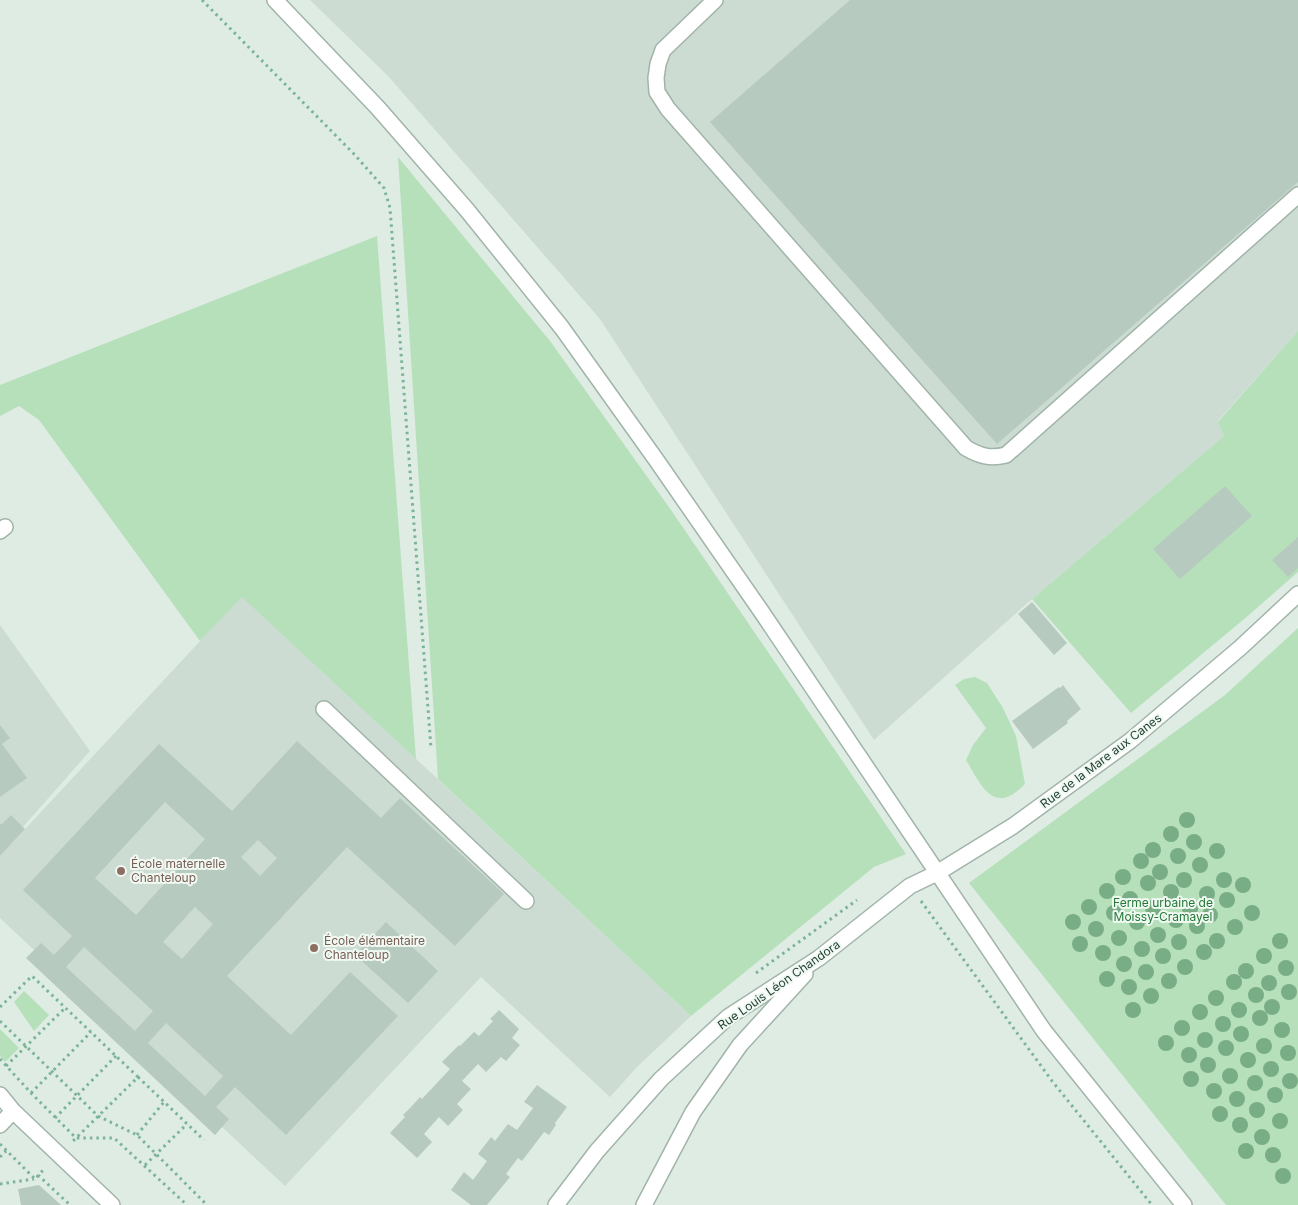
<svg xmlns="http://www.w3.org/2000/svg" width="1298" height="1205" viewBox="0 0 1298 1205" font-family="Inter,sans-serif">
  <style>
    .built { fill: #cddcd3 }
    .green { fill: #b5e0b9 }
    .building { fill: #b7cabf; fill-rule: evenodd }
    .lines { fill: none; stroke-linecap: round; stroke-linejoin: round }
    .minor-casing { stroke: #a1b4aa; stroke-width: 18 }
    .path { stroke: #7bb499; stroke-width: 3; stroke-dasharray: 2.5 4; stroke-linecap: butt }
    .minor { stroke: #fff; stroke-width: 15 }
    .tree { fill: #78ad85 }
    .education-dot { fill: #8d6e63; stroke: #f0f8f2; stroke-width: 2 }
    .labels { text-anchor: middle; stroke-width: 4; stroke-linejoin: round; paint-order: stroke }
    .street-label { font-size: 12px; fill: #1e3e30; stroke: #f0f8f2 }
    .education-label { font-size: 12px; fill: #785e54; stroke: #f0f8f2; text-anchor: start }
    .park-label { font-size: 12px; fill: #237a37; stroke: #f0f8f2 }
  </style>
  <rect width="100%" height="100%" fill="#dfece4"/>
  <!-- built -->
  <path class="built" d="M 310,0 L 1298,0 L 1298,331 L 1218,421 L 1224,436 L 1032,599 L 874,740 L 600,319 L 388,76 Z
    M 242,596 L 691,1016 L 637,1067 L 610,1097 L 481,977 L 285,1186 L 222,1127 L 215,1135 L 34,950 L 0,918 L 0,856 Z
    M 0,625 L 90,751 L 0,853 Z"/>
  <!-- green -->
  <path class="green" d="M 398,157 L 550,341 L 671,510 L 906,854 L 874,867 L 691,1016 L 438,779 Z
    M 377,236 L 416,759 L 242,597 L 200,641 L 39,420 L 19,406 L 0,416 L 0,385 Z
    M 1298,331 L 1298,572 L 1243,620 L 1131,713 L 1032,599 L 1224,436 L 1218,422 Z
    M 1298,628 L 1298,1205 L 1226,1205 L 969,883 L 1225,695 Z
    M 975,677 L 987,683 L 1003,708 L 1016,736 L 1025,784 C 994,816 982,787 966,760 L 973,745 L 986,728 L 955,685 L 964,679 Z
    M 24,991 L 49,1015 L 34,1031 L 14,1002 Z
    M 0,1029 L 19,1048 L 5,1062 L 0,1056 Z"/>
  <!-- building -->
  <path class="building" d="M 850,0 L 1298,0 L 1298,182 L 997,444 L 710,122 Z
    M 1225,486 L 1252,516 L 1180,579 L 1153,549 Z
    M 1298,537 L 1298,568 L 1288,577 L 1272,560 Z
    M 1032,602 L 1067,643 L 1054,655 L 1018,614 Z
    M 1063,685 L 1081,709 L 1067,721 L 1068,723 L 1033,749 L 1012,721 L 1059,687 L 1060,688 Z
    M 0,725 L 10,738 L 2,744 L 27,778 L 0,797 Z
    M 297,741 L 381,818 L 400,798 L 504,894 L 455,946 L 347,847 L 227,976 L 291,1035 L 350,972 L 398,1016 L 286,1135 L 235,1087 L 216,1107 L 229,1119 L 215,1135 L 26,958 L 41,943 L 54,955 L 72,936 L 23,890 L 159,744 L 232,811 ZM 165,802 L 205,839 L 136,915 L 95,878 ZM 258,840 L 277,858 L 260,876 L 241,857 ZM 195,907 L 213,924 L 182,959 L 163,942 ZM 84,947 L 153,1011 L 135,1031 L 66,967 ZM 166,1023 L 223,1076 L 205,1096 L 148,1043 Z
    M 11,815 L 25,829 L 0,856 L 0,824 L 2,824 Z
    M 386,922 L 438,971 L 408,1003 L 355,955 Z
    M 499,1010 L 519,1029 L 512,1038 L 520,1045 L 506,1061 L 501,1057 L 486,1072 L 478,1064 L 462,1081 L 471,1089 L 457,1104 L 463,1110 L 448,1126 L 439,1117 L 424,1134 L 432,1142 L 417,1158 L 390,1133 L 405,1117 L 403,1115 L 411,1107 L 420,1097 L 422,1099 L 450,1069 L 442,1062 L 459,1045 L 460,1046 L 474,1032 L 479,1036 L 493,1021 L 490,1019 Z
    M 537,1085 L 567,1107 L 555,1123 L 556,1125 L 549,1135 L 544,1132 L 522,1161 L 518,1158 L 506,1174 L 510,1177 L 487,1205 L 471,1205 L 451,1190 L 464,1172 L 473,1180 L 487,1161 L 478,1154 L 491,1137 L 495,1141 L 508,1124 L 517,1130 L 533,1108 L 524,1102 Z
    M 39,1185 L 61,1205 L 21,1205 L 18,1189 Z"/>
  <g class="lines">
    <!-- minor casing -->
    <g class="minor-casing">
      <path id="minor" d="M 275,0 L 378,108 L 467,210 L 562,328 L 657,461 L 761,611 L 1044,1031 L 1184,1205
        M 715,0 L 663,50 L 658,64 L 656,78 L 657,92 L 668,109 L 966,448 C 980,456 990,459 1006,455 L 1298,195
        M 0,531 L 5,527
        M 324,709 L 526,901
        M 0,1095 L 13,1111 L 112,1205
        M 0,1125 L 13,1111
        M 556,1205 L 597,1151 L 661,1079 L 728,1017 L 819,958 L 910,886 L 937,873 L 1013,826 L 1130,741 L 1240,648 L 1298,594
        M 644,1205 L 693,1112 L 740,1045 L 805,974"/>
    </g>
    <!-- path -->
    <path class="path" d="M 202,0 L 355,155 L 384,188 L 390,208 L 431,748
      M 921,901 L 1052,1081 L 1152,1205
      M 756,973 L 857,900
      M 0,1007 L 32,976 L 138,1077 L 73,1141
      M 0,1021 L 98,1116 L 137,1135 L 207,1205
      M 0,1059 L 31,1093 L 76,1138 L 114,1138 L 187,1205
      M 6,1066 L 65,1008
      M 138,1077 L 204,1140
      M 31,1093 L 91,1032
      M 55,1118 L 116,1056
      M 137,1135 L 164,1102
      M 0,1144 L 35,1179 L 45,1168
      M 0,1157 L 6,1151
      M 145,1165 L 187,1124
      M 38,1175 L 70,1205
      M 0,1184 L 34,1179"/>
    <!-- minor -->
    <use href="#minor" class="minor"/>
  </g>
  <!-- trees -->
  <g class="tree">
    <circle cx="1187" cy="820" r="8"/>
    <circle cx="1171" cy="834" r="8"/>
    <circle cx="1194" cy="842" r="8"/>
    <circle cx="1153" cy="850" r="8"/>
    <circle cx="1217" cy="851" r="8"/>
    <circle cx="1178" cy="856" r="8"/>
    <circle cx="1141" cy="861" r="8"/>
    <circle cx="1200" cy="865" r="8"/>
    <circle cx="1160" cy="872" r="8"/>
    <circle cx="1123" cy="877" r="8"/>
    <circle cx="1184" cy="880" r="8"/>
    <circle cx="1224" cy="880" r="8"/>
    <circle cx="1148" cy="883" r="8"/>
    <circle cx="1243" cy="885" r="8"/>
    <circle cx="1107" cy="891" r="8"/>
    <circle cx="1171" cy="892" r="8"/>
    <circle cx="1207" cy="894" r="8"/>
    <circle cx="1130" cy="899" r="8"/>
    <circle cx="1227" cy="900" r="8"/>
    <circle cx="1089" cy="907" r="8"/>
    <circle cx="1153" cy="908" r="8"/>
    <circle cx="1190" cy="909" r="8"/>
    <circle cx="1114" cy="913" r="8"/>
    <circle cx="1252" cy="913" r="8"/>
    <circle cx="1210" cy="915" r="8"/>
    <circle cx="1176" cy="920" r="8"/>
    <circle cx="1073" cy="922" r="8"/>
    <circle cx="1137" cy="922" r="8"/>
    <circle cx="1197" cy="926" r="8"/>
    <circle cx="1235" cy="927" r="8"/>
    <circle cx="1096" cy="929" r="8"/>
    <circle cx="1158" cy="935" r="8"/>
    <circle cx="1119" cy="938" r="8"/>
    <circle cx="1217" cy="941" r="8"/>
    <circle cx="1280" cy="941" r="8"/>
    <circle cx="1179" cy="942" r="8"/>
    <circle cx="1080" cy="944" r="8"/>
    <circle cx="1142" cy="949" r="8"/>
    <circle cx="1204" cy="952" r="8"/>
    <circle cx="1103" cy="953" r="8"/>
    <circle cx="1163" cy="956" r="8"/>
    <circle cx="1264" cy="956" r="8"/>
    <circle cx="1124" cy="964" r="8"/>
    <circle cx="1185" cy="967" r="8"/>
    <circle cx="1286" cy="968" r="8"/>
    <circle cx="1246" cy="971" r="8"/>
    <circle cx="1146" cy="972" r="8"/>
    <circle cx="1107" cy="979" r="8"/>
    <circle cx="1169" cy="981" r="8"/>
    <circle cx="1234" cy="982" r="8"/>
    <circle cx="1269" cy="983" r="8"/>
    <circle cx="1129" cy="987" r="8"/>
    <circle cx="1289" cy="992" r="8"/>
    <circle cx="1256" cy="995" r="8"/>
    <circle cx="1151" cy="996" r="8"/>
    <circle cx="1216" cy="998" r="8"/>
    <circle cx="1272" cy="1007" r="8"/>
    <circle cx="1133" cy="1010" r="8"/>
    <circle cx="1239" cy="1010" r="8"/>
    <circle cx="1200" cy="1012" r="8"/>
    <circle cx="1260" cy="1018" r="8"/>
    <circle cx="1223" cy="1024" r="8"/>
    <circle cx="1182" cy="1028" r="8"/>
    <circle cx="1282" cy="1030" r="8"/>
    <circle cx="1241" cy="1034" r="8"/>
    <circle cx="1205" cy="1040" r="8"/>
    <circle cx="1166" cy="1043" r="8"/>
    <circle cx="1264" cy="1046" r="8"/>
    <circle cx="1226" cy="1048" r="8"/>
    <circle cx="1288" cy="1053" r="8"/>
    <circle cx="1189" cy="1055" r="8"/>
    <circle cx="1248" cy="1060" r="8"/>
    <circle cx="1208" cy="1065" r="8"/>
    <circle cx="1271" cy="1069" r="8"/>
    <circle cx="1230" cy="1076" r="8"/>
    <circle cx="1191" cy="1079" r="8"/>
    <circle cx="1290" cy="1081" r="8"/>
    <circle cx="1255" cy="1083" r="8"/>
    <circle cx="1214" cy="1091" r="8"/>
    <circle cx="1275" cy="1095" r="8"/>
    <circle cx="1237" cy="1099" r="8"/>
    <circle cx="1257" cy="1110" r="8"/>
    <circle cx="1220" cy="1114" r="8"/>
    <circle cx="1280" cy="1121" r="8"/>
    <circle cx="1240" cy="1125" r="8"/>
    <circle cx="1262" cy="1137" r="8"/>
    <circle cx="1246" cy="1151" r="8"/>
    <circle cx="1273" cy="1155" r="8"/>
    <circle cx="1283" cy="1176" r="8"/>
  </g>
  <!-- markers -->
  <g class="education-dot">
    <circle cx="121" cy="871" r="5"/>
    <circle cx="314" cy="948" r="5"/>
  </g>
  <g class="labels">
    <!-- street labels -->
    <g class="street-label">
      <text transform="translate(1101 761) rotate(-37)" y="4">Rue de la Mare aux Canes</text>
      <text transform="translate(779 985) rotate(-35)" y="4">Rue Louis Léon Chandora</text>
    </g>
    <!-- education labels -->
    <g class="education-label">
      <text x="131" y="868">École maternelle<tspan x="131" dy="14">Chanteloup</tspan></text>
      <text x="324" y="945">École élémentaire<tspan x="324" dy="14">Chanteloup</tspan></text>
    </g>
    <!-- park labels -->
    <g class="park-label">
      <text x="1163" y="907">Ferme urbaine de<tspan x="1163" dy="14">Moissy-Cramayel</tspan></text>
    </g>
  </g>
</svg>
